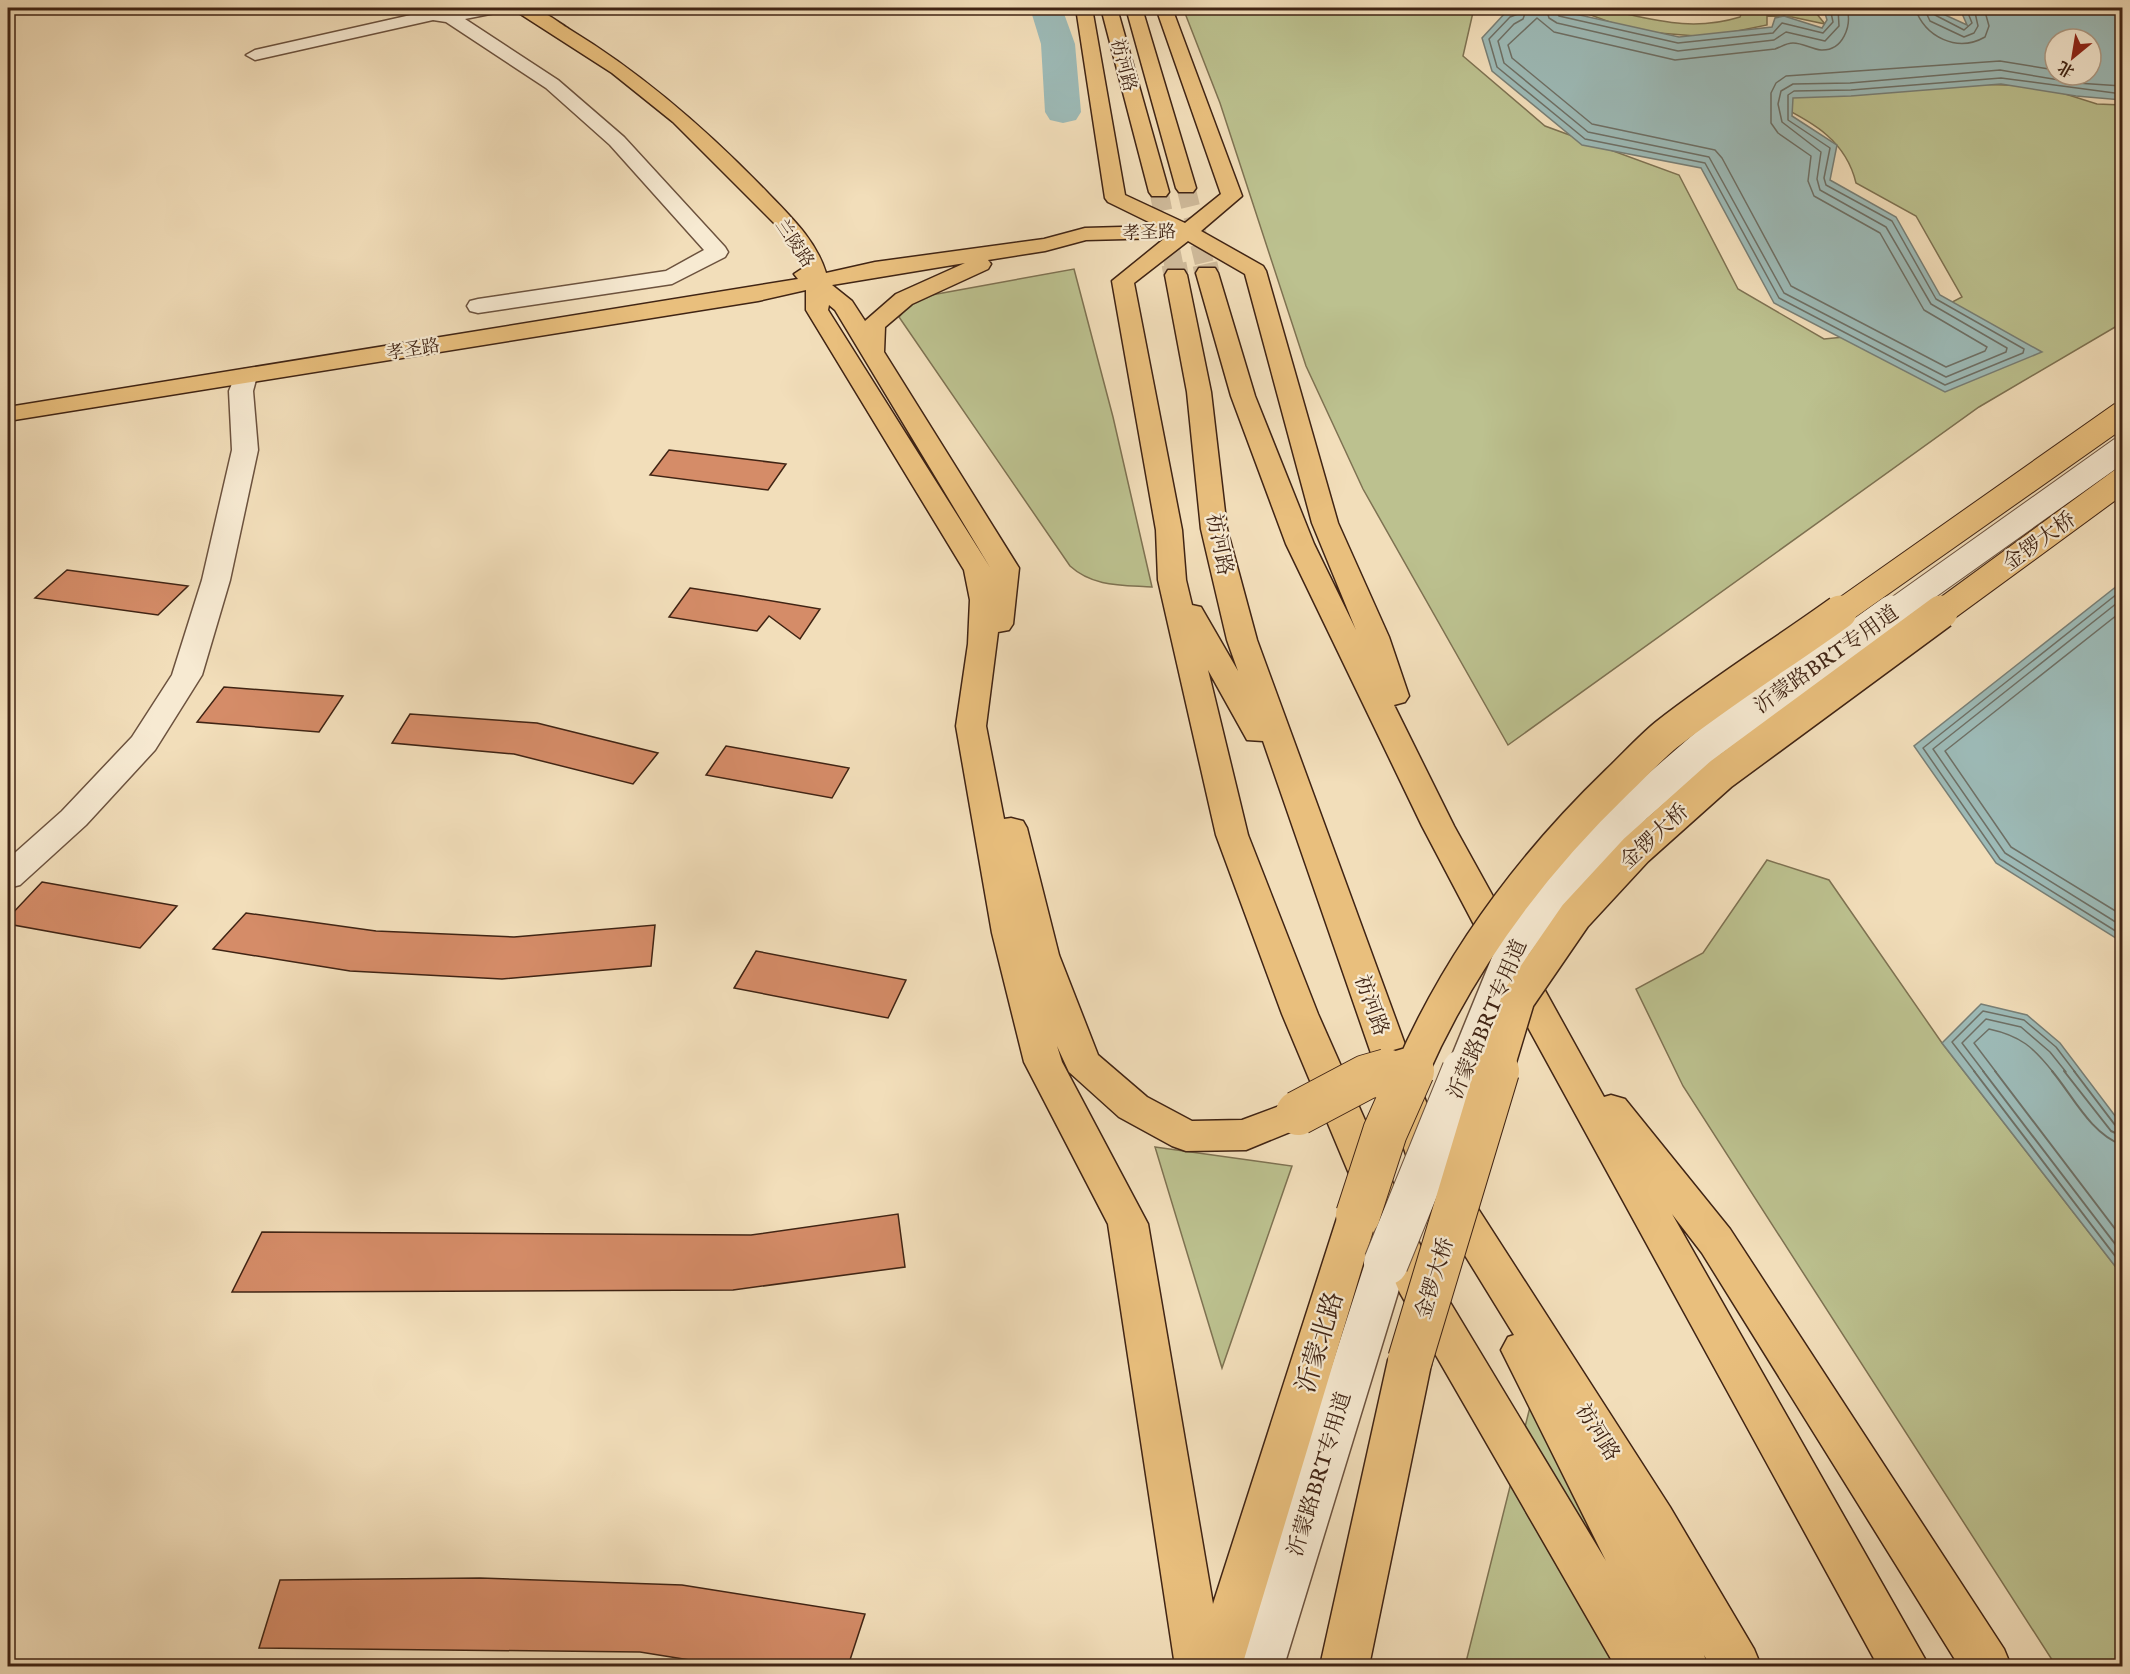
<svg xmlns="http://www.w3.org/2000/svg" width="2130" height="1674" viewBox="0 0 2130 1674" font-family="'IM FELL English','Noto Serif SC',serif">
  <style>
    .green { fill: #bcc18f; stroke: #7e7252; stroke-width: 1.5 }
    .water { fill: #9dbbb8; stroke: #787f76; stroke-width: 1.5; fill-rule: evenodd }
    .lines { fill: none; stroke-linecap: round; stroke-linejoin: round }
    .shore-far1 { stroke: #6e7066; stroke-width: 1.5 }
    .shore { stroke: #6e7066; stroke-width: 2 }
    .river { fill: #9dbbb8; fill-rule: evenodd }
    .building { fill: #d58c68; stroke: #402414; stroke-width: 1.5 }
    .major-tunnel-far1 { stroke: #ceb999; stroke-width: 19; stroke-dasharray: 19 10; stroke-linecap: butt }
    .major-tunnel { stroke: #ceb999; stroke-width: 25; stroke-dasharray: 25 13; stroke-linecap: butt }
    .minor-casing { stroke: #6c523e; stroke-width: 3 }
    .major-casing { stroke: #402414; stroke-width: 3 }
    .minor { fill: #f7ead2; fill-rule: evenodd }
    .major { fill: #e9bf7d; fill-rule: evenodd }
    .minor-bridge-far2-casing { stroke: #6c523e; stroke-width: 27; stroke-linecap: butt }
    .minor-bridge-far1-casing { stroke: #6c523e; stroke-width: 36; stroke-linecap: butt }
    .minor-bridge-casing { stroke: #6c523e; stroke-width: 46; stroke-linecap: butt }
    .major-bridge-far2-casing { stroke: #402414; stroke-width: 27; stroke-linecap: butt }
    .major-bridge-far1-casing { stroke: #402414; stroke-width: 36; stroke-linecap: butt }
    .major-bridge-casing { stroke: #402414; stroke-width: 46; stroke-linecap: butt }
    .minor-bridge-far2 { stroke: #f7ead2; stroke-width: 25 }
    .minor-bridge-far1 { stroke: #f7ead2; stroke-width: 33 }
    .minor-bridge { stroke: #f7ead2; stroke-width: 44 }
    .major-bridge-far2 { stroke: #e9bf7d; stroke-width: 25 }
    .major-bridge-far1 { stroke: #e9bf7d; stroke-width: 33 }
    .major-bridge { stroke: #e9bf7d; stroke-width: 44 }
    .labels { text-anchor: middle; stroke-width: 4.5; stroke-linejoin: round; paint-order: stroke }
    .far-street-label { font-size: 18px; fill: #402414; stroke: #f7ead2 }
    .street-label { font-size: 21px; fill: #402414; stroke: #f7ead2 }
    .near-street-label { font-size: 26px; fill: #402414; stroke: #f7ead2 }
  </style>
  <rect width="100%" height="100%" fill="#f2deba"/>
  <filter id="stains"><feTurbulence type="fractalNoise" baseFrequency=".00333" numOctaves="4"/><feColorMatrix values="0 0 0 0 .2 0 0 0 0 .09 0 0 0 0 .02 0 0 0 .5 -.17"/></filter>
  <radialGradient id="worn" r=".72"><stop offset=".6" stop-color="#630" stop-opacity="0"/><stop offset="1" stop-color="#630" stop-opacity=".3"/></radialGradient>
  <!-- green -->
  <path class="green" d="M 1183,8 L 1474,8 L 1463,56 L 1545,126 L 1679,175 L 1738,289 L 1824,339 L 1895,332 L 1962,297 L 1916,216 L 1856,183 C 1846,141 1814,123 1778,105 L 1780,93 L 1895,82 L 2040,86 L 2097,104 L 2122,105 L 2122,323 L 1979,407 L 1508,745 L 1363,489 L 1306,366 L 1220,103 Z
    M 1552,8 C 1567,8 1584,5 1598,8 C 1650,18 1688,33 1740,17 L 1744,8 L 1781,8 L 1816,13 L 1825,24 L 1792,17 L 1767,16 L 1767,25 L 1708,37 L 1634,31 L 1588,14 Z
    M 1074,269 L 1113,417 L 1152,587 C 1122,585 1093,587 1070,566 L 899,317 L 909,305 L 926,296 Z
    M 1767,860 L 1829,880 L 1942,1043 L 2122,1275 L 2122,1666 L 2056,1666 L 1683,1086 L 1636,989 L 1703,953 Z
    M 1155,1147 L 1292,1166 L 1222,1368 Z
    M 1531,1403 L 1662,1666 L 1465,1666 Z"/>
  <!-- water -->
  <path class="water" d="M 1529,8 L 1548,8 L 1679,37 L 1772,27 L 1775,18 L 1784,16 L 1822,28 L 1827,20 L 1824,10 L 1789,8 L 1930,8 L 1967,25 L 1960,9 L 1956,8 L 2122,8 L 2122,100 L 2076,96 L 2001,84 L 1851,96 L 1793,98 L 1792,116 L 1837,145 L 1830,180 L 1896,217 L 1940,295 L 2042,352 L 1945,392 L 1774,303 L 1701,168 L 1582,145 L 1492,71 L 1482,38 L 1507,11 ZM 2055,39 L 2091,39 L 2091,75 L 2055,75 Z
    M 2122,582 L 2122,942 L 1996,863 L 1914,746 Z
    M 1981,1004 L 2027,1015 L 2060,1043 L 2122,1125 L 2122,1275 L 1942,1043 Z"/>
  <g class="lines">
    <!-- shore-far1 -->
    <path class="shore-far1" d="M 1520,8 L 1518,14 L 1510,17 L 1489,39 L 1497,67 L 1585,139 L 1705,163 L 1779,298 L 1945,385 L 2023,353 L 2024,349 L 1936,299 L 1892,221 L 1826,185 L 1824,178 L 1830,148 L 1788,120 L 1788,95 L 1794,91 L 1851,90 L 2001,78 L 2122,94
      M 1527,8 L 1523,19 L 1514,24 L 1498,41 L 1504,63 L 1588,132 L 1709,157 L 1784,293 L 1946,377 L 2006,352 L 2007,348 L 1931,304 L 1886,227 L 1820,190 L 1817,179 L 1821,152 L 1782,122 L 1778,104 L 1781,91 L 1793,84 L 1850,83 L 2000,70 L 2077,83 L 2122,86
      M 1546,8 L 1549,18 L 1557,23 L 1678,51 L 1774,40 L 1786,32 L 1825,41 L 1839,26 L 1838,8
      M 1554,8 L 1559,16 L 1678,43 L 1773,33 L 1782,23 L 1823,33 L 1833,22 L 1830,8
      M 1847,8 C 1852,26 1843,51 1821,50 C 1811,49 1803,43 1793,43 C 1786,43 1781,47 1775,49 L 1675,60 L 1554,32 L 1537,18 L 1508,45 L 1512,58 L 1592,124 L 1715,150 L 1722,158 L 1791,286 L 1946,367 L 1985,351 L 1987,347 L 1924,310 L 1880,233 L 1814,196 L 1808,181 L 1811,156 L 1778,133 L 1771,123 L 1771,93 L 1776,83 L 1786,76 L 2000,61 L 2055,70
      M 1915,8 C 1925,37 1957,53 1985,37 L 1989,26 L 1984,8
      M 1924,8 L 1930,21 L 1964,37 L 1974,33 L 1978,26 L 1974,8
      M 1932,8 L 1935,15 L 1964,30 L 1972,23 L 1966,8
      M 2122,590 L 1923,748 L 2000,859 L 2122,935
      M 2122,599 L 1933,749 L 2005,853 L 2122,926
      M 2122,611 L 1945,751 L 2011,847 L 2122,915
      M 1975,1072 L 1952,1042 L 1983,1011 L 2024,1020 L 2056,1047 L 2075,1072
      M 1984,1072 L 1962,1043 L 1986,1019 L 2021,1027 L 2050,1052 L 2066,1072
      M 1996,1072 L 1974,1043 L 1989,1029 C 2021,1036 2033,1047 2053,1072"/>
    <!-- shore -->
    <path class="shore" d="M 1974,1071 L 2122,1265
      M 1983,1071 L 2122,1253
      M 1995,1071 L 2122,1238
      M 2052,1071 C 2073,1096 2090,1133 2122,1145
      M 2064,1071 L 2111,1131 L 2122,1136
      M 2074,1071 L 2115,1125 L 2122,1128"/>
    <!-- river -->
    <path class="river" d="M 1030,8 L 1062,8 L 1075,44 L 1081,112 L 1076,120 L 1063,123 L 1050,120 L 1045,112 L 1041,44 Z"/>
  </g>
  <!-- building -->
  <path class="building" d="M 669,450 L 786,464 L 768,490 L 650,475 Z
    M 67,570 L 188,586 L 158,615 L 35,598 Z
    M 690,588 L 742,596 L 820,609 L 800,639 L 769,616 L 757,631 L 669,617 Z
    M 224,687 L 343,696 L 319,732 L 197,722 Z
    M 410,714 L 537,723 L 658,753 L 633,784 L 514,754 L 392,743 Z
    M 726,746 L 849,768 L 832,798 L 706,775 Z
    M 42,882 L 177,906 L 140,948 L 8,924 L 8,918 Z
    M 246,913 L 376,931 L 514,937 L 655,925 L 651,966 L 502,979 L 350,971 L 213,949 Z
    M 756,951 L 906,980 L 888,1018 L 734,988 Z
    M 898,1214 L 905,1267 L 733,1290 L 232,1292 L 262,1232 L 751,1235 Z
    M 480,1578 L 682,1585 L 865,1614 L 848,1666 L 727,1666 L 640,1652 L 259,1648 L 280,1580 Z"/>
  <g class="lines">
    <!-- major-tunnel-far1 -->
    <path class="major-tunnel-far1" d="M 1186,188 L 1205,266
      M 1159,192 L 1174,266"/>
    <!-- major-tunnel -->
    <path class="major-tunnel" d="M 1174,264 L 1176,275
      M 1205,264 L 1207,273"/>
    <!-- minor casing -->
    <g class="minor-casing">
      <path id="minor" d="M 472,8 L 502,8 L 500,12 L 465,19 L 558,80 L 624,137 L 725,247 L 728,252 L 725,257 L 672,284 L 478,313 L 470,311 L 467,306 L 470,301 L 478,299 L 666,271 L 704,250 L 610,145 L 546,88 L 446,22 L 433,20 L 255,60 L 246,55 L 255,50 L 433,10 L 451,12 Z
        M 245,369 L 253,371 L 257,376 L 253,391 L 258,450 L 230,580 L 202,675 L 155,750 L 86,825 L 20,885 L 8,888 L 8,859 L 62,811 L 132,737 L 172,675 L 202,580 L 232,450 L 229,391 L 237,371 Z
        M 1386,1246 L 1401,1251 L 1407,1263 L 1284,1666 L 1235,1666 L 1365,1263 L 1371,1251 Z"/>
    </g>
    <!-- major casing -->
    <g class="major-casing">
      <path id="major" d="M 511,8 C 516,7 523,7 529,8 C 542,9 558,22 569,29 C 643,74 707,130 767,192 C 790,216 816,240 826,273 L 875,262 L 1044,239 L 1085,228 L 1157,226 L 1108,202 L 1105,198 L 1076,8 L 1092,8 L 1125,195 L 1185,223 L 1221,194 L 1156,8 L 1172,8 L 1242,196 L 1201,231 L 1263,266 L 1266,271 L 1338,523 L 1389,637 L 1409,696 L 1405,702 L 1394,705 L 1454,826 L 1604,1097 L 1611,1095 L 1625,1099 L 1730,1229 L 2004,1649 L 2011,1666 L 1959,1666 L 1702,1253 L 1672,1214 L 1929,1666 L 1878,1666 L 1530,1031 L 1422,826 L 1286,544 L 1231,396 L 1196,273 L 1199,268 L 1215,268 L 1218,273 L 1255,396 L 1314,544 L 1356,630 L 1312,523 L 1245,274 L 1188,241 L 1134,283 L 1182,530 L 1186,580 L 1192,605 L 1201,607 L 1238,671 L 1227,640 L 1201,529 L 1187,392 L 1165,275 L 1168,270 L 1184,270 L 1187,275 L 1211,392 L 1227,529 L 1257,640 L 1448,1162 L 1670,1507 L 1754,1649 L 1761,1666 L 1710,1666 L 1704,1655 L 1708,1666 L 1615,1666 L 1400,1293 L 1373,1231 L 1242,1666 L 1175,1666 L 1108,1224 L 1024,1062 L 992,933 L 956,726 L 968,644 L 970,600 L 964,570 L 806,310 L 806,290 L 758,301 L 8,421 L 8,407 L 798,279 L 794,274 L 803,268 L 792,245 L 776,225 L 673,122 L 612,73 ZM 1165,238 L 1112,281 L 1156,530 L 1158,580 L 1216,835 L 1282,1014 L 1360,1200 L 1344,1204 L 1338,1215 L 1213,1604 L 1148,1224 L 1062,1062 L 1057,1046 L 1069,1072 L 1119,1117 L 1172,1146 L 1186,1151 L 1246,1150 L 1312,1123 L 1317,1113 L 1312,1103 L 1298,1099 L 1242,1120 L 1192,1121 L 1147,1097 L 1098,1055 L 1059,955 L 1027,828 L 1023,821 L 1011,818 L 1004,819 L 986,726 L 998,632 L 1009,630 L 1013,624 L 1019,568 L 884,352 L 885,327 L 912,304 L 988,269 L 991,264 L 988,260 L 1045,251 L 1086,240 ZM 965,263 L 896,294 L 865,321 L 852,301 L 832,285 ZM 829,305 L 835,310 L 991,569 L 828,310 ZM 1208,670 L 1247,740 L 1263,741 L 1410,1166 L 1514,1335 L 1508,1337 L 1501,1350 L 1606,1561 L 1433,1274 L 1318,1014 L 1248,835 Z
        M 1101,8 L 1117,8 L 1169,192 L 1166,196 L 1152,196 L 1149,192 Z
        M 1126,8 L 1142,8 L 1196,188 L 1193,192 L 1179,192 L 1176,188 Z
        M 1410,1342 L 1425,1347 L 1432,1360 L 1369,1666 L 1320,1666 L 1388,1360 L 1395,1347 Z"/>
    </g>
    <!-- minor -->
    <use href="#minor" class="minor"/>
    <!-- major -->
    <use href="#major" class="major"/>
    <!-- minor-bridge-far2 casing -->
    <g class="minor-bridge-far2-casing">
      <path id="minor-bridge-far2" d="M 1890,614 L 2122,449"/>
    </g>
    <!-- minor-bridge-far1 casing -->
    <g class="minor-bridge-far1-casing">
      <path id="minor-bridge-far1" d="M 1463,1072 L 1514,947 L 1553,894 L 1636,806 L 1711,741 L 1892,612"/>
    </g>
    <!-- minor-bridge casing -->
    <g class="minor-bridge-casing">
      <path id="minor-bridge" d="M 1386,1263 L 1464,1071"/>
    </g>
    <!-- major-bridge-far2 casing -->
    <g class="major-bridge-far2-casing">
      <path id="major-bridge-far2" d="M 1838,614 L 2122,414
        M 1939,614 L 2122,480"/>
    </g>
    <!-- major-bridge-far1 casing -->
    <g class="major-bridge-far1-casing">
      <path id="major-bridge-far1" d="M 1382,1072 L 1413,1063
        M 1411,1072 C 1459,962 1531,865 1617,782 C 1633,767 1649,749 1666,735 C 1722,691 1783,653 1840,612
        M 1496,1072 L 1518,999 L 1575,916 L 1636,850 L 1721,774 L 1941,612"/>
    </g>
    <!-- major-bridge casing -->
    <g class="major-bridge-casing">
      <path id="major-bridge" d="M 1298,1113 L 1366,1077 L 1387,1071
        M 1358,1215 L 1385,1132 L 1412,1071
        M 1410,1360 L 1497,1071"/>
    </g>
    <!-- minor-bridge-far2 -->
    <use href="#minor-bridge-far2" class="minor-bridge-far2"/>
    <!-- minor-bridge-far1 -->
    <use href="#minor-bridge-far1" class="minor-bridge-far1"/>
    <!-- minor-bridge -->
    <use href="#minor-bridge" class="minor-bridge"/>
    <!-- major-bridge-far2 -->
    <use href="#major-bridge-far2" class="major-bridge-far2"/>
    <!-- major-bridge-far1 -->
    <use href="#major-bridge-far1" class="major-bridge-far1"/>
    <!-- major-bridge -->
    <use href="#major-bridge" class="major-bridge"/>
  </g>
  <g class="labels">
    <!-- far-street labels -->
    <g class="far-street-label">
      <text transform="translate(1124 65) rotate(75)" y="6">祊河路</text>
      <text transform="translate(1149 232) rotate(-2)" y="6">孝圣路</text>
      <text transform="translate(795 243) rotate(56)" y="6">兰陵路</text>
      <text transform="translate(413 349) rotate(-9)" y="6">孝圣路</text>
    </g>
    <!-- street labels -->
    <g class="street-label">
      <text transform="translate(2039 541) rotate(-36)" y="7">金锣大桥</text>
      <text transform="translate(1220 544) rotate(79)" y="7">祊河路</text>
      <text transform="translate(1826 659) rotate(-35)" y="7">沂蒙路BRT专用道</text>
      <text transform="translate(1654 836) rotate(-43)" y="7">金锣大桥</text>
      <text transform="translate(1372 1005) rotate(70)" y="7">祊河路</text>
      <text transform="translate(1487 1019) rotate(-67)" y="7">沂蒙路BRT专用道</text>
      <text transform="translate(1434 1278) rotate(-73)" y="7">金锣大桥</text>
      <text transform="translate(1598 1432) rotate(58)" y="7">祊河路</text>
      <text transform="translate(1319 1474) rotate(-73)" y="7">沂蒙路BRT专用道</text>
    </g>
    <!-- near-street labels -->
    <g class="near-street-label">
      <text transform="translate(1319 1342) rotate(-73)" y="9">沂蒙北路</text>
    </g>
  </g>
  <!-- margin -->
  <rect width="2130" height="1674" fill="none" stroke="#f2deba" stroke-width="30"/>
  <rect x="9" y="9" width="2112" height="1656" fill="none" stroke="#402414" stroke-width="3"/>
  <rect x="15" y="15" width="2100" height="1644" fill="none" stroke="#402414" stroke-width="1.5"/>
  <!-- north arrow -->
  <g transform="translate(2073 57) rotate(210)"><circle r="28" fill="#f7ead2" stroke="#ae9b86" stroke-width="1.5"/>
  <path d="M0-4.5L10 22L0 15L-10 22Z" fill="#8f2418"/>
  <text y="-9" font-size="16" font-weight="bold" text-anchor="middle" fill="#402414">北</text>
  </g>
  <rect width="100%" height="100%" filter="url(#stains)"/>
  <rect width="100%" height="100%" fill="url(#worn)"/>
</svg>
